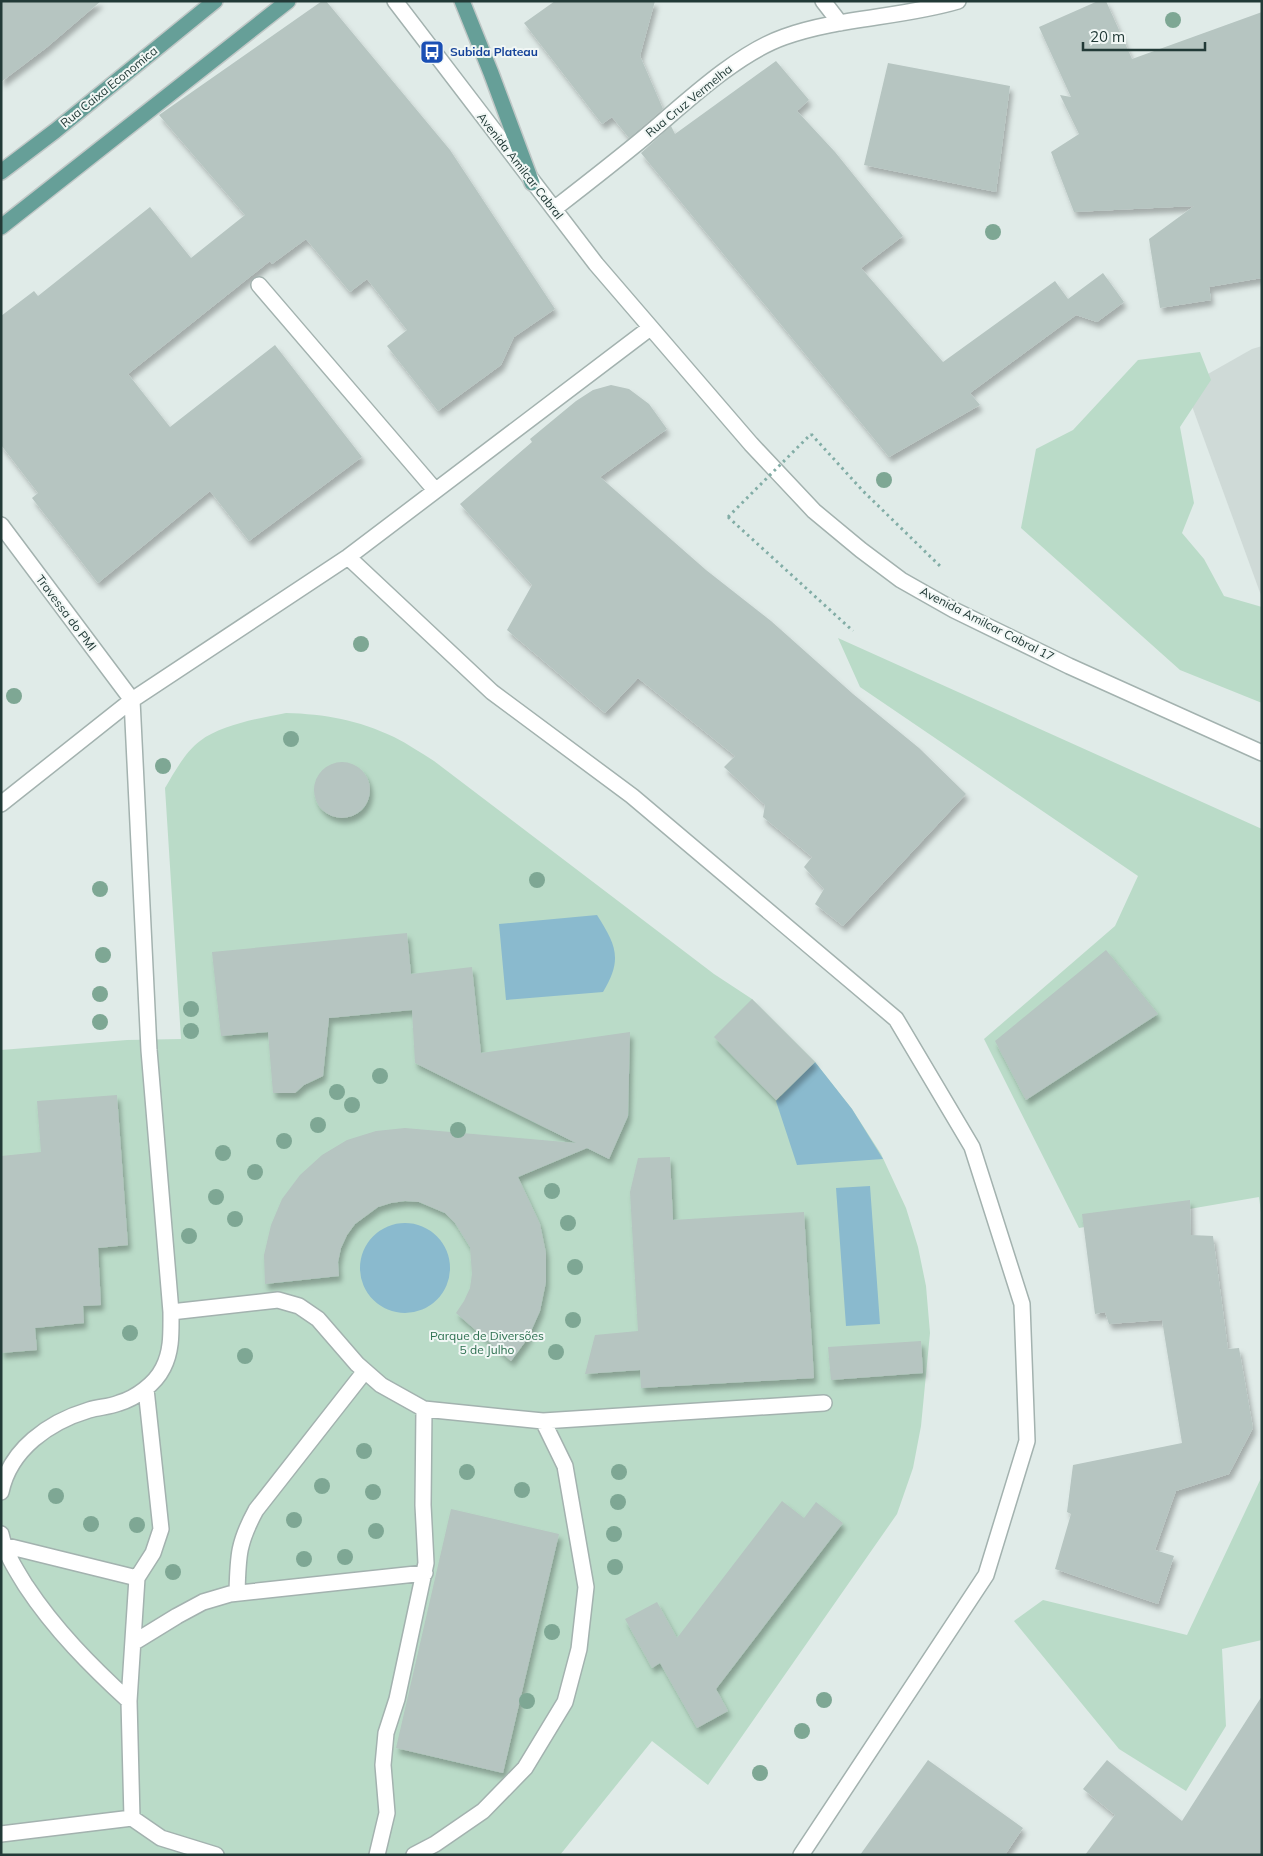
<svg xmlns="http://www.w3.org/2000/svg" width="1263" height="1856" viewBox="0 0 1263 1856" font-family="Mulish,sans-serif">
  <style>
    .built { fill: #cfdad7 }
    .green { fill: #badbc8 }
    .water { fill: #8abace }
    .building { fill: #b6c5c1; filter: url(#shadow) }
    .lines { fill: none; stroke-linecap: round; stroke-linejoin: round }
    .minor-casing { stroke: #a3b2af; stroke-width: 18 }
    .major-casing { stroke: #c1c8c7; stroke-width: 18 }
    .path { stroke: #82ada6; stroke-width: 3; stroke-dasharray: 2.5 4; stroke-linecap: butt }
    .minor { stroke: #fff; stroke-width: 15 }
    .major { stroke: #669f98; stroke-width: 15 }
    .path-bridge { stroke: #82ada6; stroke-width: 3; stroke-dasharray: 2.5 4; stroke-linecap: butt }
    .tree { fill: #7ea794 }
    .labels { text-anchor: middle; stroke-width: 4; stroke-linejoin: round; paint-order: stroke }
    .transit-label { font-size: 12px; font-weight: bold; fill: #164399; stroke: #f1f7f5; text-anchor: start }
    .street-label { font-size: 12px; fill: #223a37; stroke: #f1f7f5 }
    .park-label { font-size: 12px; fill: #2d7050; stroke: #f1f7f5 }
  </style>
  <defs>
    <filter id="shadow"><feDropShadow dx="3" dy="5.5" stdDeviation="2.5" flood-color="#0004"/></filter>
  </defs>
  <rect width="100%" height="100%" fill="#e0ebe8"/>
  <!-- built -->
  <path class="built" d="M 1262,346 L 1262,598 L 1185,387 L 1252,349 Z"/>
  <!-- green -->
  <path class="green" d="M 1200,352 L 1211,380 L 1180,427 L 1194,503 L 1182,533 L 1204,559 L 1224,596 L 1262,607 L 1262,703 L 1180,670 L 1021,528 L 1036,449 L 1073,430 L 1138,360 Z
    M 838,638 L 1262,829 L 1262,1220 L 1259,1197 L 1079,1228 L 984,1039 L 1115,926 L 1138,876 L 860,687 Z
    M 286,713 C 325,714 358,720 394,737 C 408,744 421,753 434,761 L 714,974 L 752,999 L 815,1062 L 852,1109 L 881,1154 L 906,1208 L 918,1247 L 926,1286 L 930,1333 L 921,1426 L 913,1468 L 897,1514 L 708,1785 L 652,1741 L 560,1855 L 1,1855 L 1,1050 L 127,1040 L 181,1039 L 165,788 C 174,773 185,752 200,741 C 221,725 260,718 286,713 Z
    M 1262,1476 L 1262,1640 L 1222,1649 L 1226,1726 L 1186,1791 L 1119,1749 L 1014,1621 L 1043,1600 L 1187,1635 Z"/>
  <!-- water -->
  <path class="water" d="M 597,915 C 616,945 623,959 603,992 L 506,1000 L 499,924 Z
    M 815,1062 L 852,1109 L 883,1159 L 797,1165 L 776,1101 Z
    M 870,1186 L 880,1324 L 846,1326 L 836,1188 Z
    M360 1268a45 45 0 1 1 90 0a45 45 0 1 1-90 0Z"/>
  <!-- building -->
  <path class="building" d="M 1,1 L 101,1 L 46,48 L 1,82 Z
    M 322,1 L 326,1 L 450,150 L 555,309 L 514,337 L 501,365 L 438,411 L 387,346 L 407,330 L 367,279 L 350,292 L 306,239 L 272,264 L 270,261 L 128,374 L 170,427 L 275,345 L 362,457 L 249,541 L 210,491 L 98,583 L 32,498 L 38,493 L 1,445 L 1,316 L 34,291 L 38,296 L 150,207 L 191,258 L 245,215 L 159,115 Z
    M 555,1 L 655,1 L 640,56 L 663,109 L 629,138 L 612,117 L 602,124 L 524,23 Z
    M 1098,1 L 1106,1 L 1132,59 L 1262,12 L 1262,278 L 1209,287 L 1211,300 L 1160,308 L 1149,239 L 1194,206 L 1074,212 L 1051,152 L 1079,134 L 1060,95 L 1071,97 L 1039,27 Z
    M 776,61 L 809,100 L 797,111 L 835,152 L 903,236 L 861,268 L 943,362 L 1055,281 L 1068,299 L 1103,273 L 1124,302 L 1097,322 L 1076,315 L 970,393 L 980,405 L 889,457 L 641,153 L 671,126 L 675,134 Z
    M 888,63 L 1010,86 L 996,192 L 864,165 Z
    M 611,385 L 629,389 L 649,404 L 667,429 L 600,477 L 706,570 L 771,621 L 853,694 L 919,748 L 966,794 L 843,926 L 815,904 L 824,889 L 804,867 L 812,857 L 763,817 L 765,805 L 724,767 L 735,756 L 638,678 L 605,713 L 507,630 L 532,585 L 460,504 L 532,442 L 530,439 L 576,401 L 593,390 Z
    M314 790a28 28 0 1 1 56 0a28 28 0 1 1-56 0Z
    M 407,933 L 411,974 L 472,967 L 481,1053 L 630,1032 L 628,1116 L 609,1159 L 587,1148 L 518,1177 L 540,1224 L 546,1253 L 546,1282 L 540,1311 L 528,1338 L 511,1361 L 456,1313 L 464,1301 L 470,1288 L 472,1274 L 470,1247 L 455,1223 L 445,1213 L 419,1202 L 405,1201 L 391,1203 L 378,1207 L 355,1224 L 347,1235 L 341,1248 L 338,1262 L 339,1276 L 265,1284 L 264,1255 L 271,1225 L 282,1199 L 300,1175 L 322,1155 L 347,1140 L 376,1131 L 405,1128 L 576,1143 L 415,1063 L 412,1010 L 329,1018 L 323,1076 L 304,1085 L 295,1093 L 273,1093 L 268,1032 L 221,1036 L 212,952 Z
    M 1106,950 L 1158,1014 L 1026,1100 L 995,1041 Z
    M 752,999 L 815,1062 L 776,1100 L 714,1037 Z
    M 117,1095 L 128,1245 L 98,1248 L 101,1305 L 83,1306 L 84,1323 L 35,1328 L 37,1350 L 1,1353 L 1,1156 L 41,1152 L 37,1101 Z
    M 670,1157 L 673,1220 L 804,1212 L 814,1378 L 641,1388 L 640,1370 L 585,1374 L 595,1335 L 638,1331 L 630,1192 L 638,1158 Z
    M 1190,1200 L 1191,1235 L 1213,1236 L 1228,1349 L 1239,1348 L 1253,1428 L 1229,1474 L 1176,1491 L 1155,1550 L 1174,1556 L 1158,1604 L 1055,1569 L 1071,1514 L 1067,1512 L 1073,1465 L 1182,1443 L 1162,1320 L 1109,1324 L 1105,1312 L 1095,1314 L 1082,1214 Z
    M 921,1341 L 923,1373 L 831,1380 L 828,1347 Z
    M 782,1501 L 804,1518 L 816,1502 L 843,1523 L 716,1689 L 728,1711 L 697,1728 L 660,1663 L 652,1668 L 625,1619 L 657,1602 L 677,1638 Z
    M 451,1509 L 559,1534 L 503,1773 L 396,1748 Z
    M 1262,1696 L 1262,1855 L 1085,1855 L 1115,1815 L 1083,1789 L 1107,1760 L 1182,1821 Z
    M 928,1760 L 1023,1828 L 1005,1855 L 860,1855 Z"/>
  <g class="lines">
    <!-- minor casing -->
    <g class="minor-casing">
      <path id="minor" d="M 395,1 L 596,264 L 751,444 L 814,511 L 861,550 L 901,580 L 954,610 L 1069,666 L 1262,753
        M 823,1 L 840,23
        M 554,209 C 585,185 616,161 646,136 C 685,103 736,54 784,37 C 840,17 901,18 958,1
        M 259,285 L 435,490
        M 1,525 L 132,700 L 149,1050 L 171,1312 C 171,1332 172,1351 163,1368 C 155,1384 136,1398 119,1403 C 109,1407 99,1407 89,1410 C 49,1422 10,1449 1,1492
        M 348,557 L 492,692 L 632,796 L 896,1019 L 972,1147 L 1022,1304 L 1027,1441 L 986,1575 L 801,1855
        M 1,804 L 132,700 L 348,557 L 650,328
        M 171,1312 L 278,1300 L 299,1306 L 318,1319 L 357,1364 L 381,1385 L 424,1409 L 543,1421 L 824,1403
        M 1,1534 C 5,1553 16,1570 26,1586 C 55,1630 91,1666 129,1701 L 132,1818 L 1,1834
        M 3,1545 L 137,1578
        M 237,1593 C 238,1556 238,1543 256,1510 L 365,1371
        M 133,1643 L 177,1616 L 203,1602 L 230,1594 L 425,1573
        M 129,1701 L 137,1578 L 153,1553 L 161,1529 L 146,1389
        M 132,1818 L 161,1838 L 216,1855
        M 377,1855 L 387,1813 L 383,1765 L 386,1733 L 397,1699 L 426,1563 L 423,1505 L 424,1409
        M 414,1855 L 435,1844 L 483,1811 L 525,1768 L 565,1702 L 579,1649 L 586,1587 L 565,1466 L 543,1421"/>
    </g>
    <!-- major casing -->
    <g class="major-casing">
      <path id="major" d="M 462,1 L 491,73 L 532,183
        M 1,172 L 55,131 L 215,1
        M 1,227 L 288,1"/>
    </g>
    <!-- path -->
    <path class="path" d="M 811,434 L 863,491 L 941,567
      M 728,517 L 853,631"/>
    <!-- minor -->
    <use href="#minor" class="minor"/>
    <!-- major -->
    <use href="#major" class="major"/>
    <!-- path-bridge -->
    <path class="path-bridge" d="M 728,517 L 811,434"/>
  </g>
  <!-- trees -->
  <g class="tree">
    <circle cx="1173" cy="20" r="8"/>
    <circle cx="993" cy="232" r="8"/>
    <circle cx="884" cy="480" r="8"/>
    <circle cx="361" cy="644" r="8"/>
    <circle cx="14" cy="696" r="8"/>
    <circle cx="291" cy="739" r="8"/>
    <circle cx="163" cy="766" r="8"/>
    <circle cx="537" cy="880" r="8"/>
    <circle cx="100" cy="889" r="8"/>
    <circle cx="103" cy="955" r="8"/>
    <circle cx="100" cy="994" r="8"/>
    <circle cx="191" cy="1009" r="8"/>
    <circle cx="100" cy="1022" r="8"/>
    <circle cx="191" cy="1031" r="8"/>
    <circle cx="380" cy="1076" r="8"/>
    <circle cx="337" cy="1092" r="8"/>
    <circle cx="352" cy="1105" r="8"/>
    <circle cx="318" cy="1125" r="8"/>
    <circle cx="458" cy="1130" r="8"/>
    <circle cx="284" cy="1141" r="8"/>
    <circle cx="223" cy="1153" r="8"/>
    <circle cx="255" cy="1172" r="8"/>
    <circle cx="552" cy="1191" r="8"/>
    <circle cx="216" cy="1197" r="8"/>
    <circle cx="235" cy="1219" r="8"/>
    <circle cx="568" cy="1223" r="8"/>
    <circle cx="189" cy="1236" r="8"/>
    <circle cx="575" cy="1267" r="8"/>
    <circle cx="573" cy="1320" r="8"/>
    <circle cx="130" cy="1333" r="8"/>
    <circle cx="556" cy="1352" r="8"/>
    <circle cx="245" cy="1356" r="8"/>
    <circle cx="364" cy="1451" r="8"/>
    <circle cx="467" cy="1472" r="8"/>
    <circle cx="619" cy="1472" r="8"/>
    <circle cx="322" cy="1486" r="8"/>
    <circle cx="522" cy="1490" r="8"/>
    <circle cx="373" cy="1492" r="8"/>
    <circle cx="56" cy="1496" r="8"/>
    <circle cx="618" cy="1502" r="8"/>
    <circle cx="294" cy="1520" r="8"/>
    <circle cx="91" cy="1524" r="8"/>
    <circle cx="137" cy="1525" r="8"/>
    <circle cx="376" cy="1531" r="8"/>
    <circle cx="614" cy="1534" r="8"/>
    <circle cx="345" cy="1557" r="8"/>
    <circle cx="304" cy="1559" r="8"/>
    <circle cx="615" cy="1567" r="8"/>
    <circle cx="173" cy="1572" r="8"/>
    <circle cx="552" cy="1632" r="8"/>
    <circle cx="824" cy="1700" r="8"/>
    <circle cx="527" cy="1701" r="8"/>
    <circle cx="802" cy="1731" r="8"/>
    <circle cx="760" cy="1773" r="8"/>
  </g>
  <!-- icons -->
  <defs>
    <g id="bus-square" transform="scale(1.25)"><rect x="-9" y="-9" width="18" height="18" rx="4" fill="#1a4fb4" stroke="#f1f7f5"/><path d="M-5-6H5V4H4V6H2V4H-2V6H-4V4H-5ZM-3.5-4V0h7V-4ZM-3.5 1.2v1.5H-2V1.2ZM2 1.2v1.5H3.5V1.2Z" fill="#fff"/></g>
  </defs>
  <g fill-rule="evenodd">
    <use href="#bus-square" x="432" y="52"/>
  </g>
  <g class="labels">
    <!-- transit labels -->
    <g class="transit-label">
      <text x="450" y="56">Subida Plateau</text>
    </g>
    <!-- street labels -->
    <g class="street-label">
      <text transform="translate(109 87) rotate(-39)" y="4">Rua Caixa Economica</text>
      <text transform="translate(689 101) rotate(-39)" y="4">Rua Cruz Vermelha</text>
      <text transform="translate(520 166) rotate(52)" y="4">Avenida Amilcar Cabral</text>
      <text transform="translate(66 613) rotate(53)" y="4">Travessa do PMI</text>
      <text transform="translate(987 624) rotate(27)" y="4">Avenida Amilcar Cabral 17</text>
    </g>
    <!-- park labels -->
    <g class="park-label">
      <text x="487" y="1340">Parque de Diversões<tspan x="487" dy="14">5 de Julho</tspan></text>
    </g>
  </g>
  <!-- border -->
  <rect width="1263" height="1856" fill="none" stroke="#223a37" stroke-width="5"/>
  <!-- scale -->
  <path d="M1083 42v8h122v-8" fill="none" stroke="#223a37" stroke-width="2.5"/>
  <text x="1090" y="42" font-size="15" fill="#223a37" stroke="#f1f7f5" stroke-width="4" paint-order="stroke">20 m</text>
</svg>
